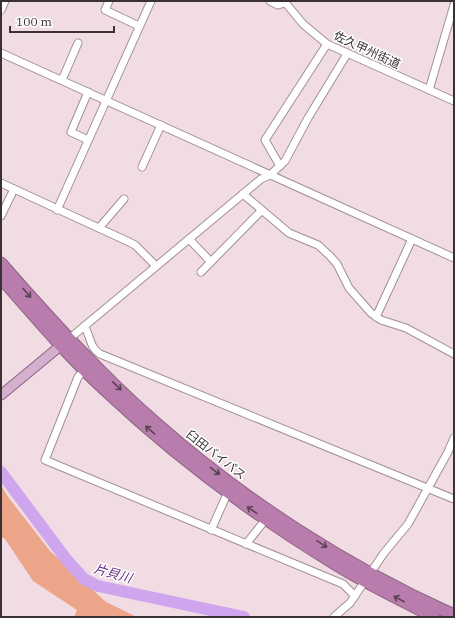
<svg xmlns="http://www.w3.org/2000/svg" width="455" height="618" viewBox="0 0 455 618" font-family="'IBM Plex Serif','Noto Sans JP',serif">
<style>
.green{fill:#eda589}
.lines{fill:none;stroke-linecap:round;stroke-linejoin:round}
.river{stroke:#cfa5ee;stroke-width:12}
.minor-casing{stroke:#a28f95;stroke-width:9}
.major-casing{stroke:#8c6282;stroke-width:11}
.highway-casing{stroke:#8c6282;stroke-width:13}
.minor{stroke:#fff;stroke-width:7}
.major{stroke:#d4b0ce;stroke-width:9}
.highway{stroke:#b87cad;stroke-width:11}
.oneway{stroke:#594452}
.labels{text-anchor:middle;stroke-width:3;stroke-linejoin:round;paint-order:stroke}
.street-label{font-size:12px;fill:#393133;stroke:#fff}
.water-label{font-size:13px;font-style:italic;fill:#642f84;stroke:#fff}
</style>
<rect width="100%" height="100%" fill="#f1dce3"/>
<path class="green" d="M 1,485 L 8,497 L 50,551 L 106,602 L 137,617 L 74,617 L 77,610 L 33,581 L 5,539 L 1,537 Z"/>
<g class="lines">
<path class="river" d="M 1,472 L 66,559 L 84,579 L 98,586 L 244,617"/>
<defs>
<g id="minor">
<path d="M 109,1 L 105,10 L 139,26"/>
<path d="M 270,1 L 278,5 L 285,3"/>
<path d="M 284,1 L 303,24 L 327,44 L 454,101"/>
<path d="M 1,10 L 5,1"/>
<path d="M 1,53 L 454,258"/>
<path d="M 62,80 L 78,43"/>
<path d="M 429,90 L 454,5"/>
<path d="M 88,140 L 71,132 L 88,92"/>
<path d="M 280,166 L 265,140 L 327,44"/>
<path d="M 142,167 L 161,125"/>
<path d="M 1,183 L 127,241 L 135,245 L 156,266"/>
<path d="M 243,194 L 289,233 L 318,245 L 330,256 L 337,264 L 349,288 L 371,313 L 381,320 L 406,328 L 454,354"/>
<path d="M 57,210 L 151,1"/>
<path d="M 1,216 L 14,189"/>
<path d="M 99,228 L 124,199"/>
<path d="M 189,239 L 211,262"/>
<path d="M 201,272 L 261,211"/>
<path d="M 376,317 L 412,239"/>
<path d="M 84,326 C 91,336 89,347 100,354 L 454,499"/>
<path d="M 69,339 L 261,179 L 270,175 L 285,161 L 308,118 L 347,54"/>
<path d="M 84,370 L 78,377 L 45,460 L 343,584 L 355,596"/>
<path d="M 211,530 L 228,492"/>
<path d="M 246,544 L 266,519"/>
<path d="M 334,617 L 350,603 L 384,553 L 408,524 L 448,452 L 454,438"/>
</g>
<path id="major" d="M 1,395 L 65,342"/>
<g id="highway">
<path d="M 1,263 C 50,319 101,375 157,424 C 243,500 349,568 454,615"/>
<path d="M 1,278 C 35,317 68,356 106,391 C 174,455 250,512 330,561 C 363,582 399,599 434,617"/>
</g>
</defs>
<use href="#minor" class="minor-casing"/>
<use href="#major" class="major-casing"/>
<use href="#highway" class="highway-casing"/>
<use href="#minor" class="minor"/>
<use href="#major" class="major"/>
<use href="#highway" class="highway"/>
</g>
<defs><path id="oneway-shaft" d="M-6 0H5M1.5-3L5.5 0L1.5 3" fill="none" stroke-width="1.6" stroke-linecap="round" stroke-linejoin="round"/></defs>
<g class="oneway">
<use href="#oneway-shaft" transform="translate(27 293) rotate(49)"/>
<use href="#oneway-shaft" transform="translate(117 386) rotate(44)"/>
<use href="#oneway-shaft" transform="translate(150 430) rotate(-139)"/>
<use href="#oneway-shaft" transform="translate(215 471) rotate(37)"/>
<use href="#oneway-shaft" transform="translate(252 510) rotate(-146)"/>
<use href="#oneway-shaft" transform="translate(322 544) rotate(32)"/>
<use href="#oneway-shaft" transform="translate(399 599) rotate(-152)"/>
</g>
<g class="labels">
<g class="street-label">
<text transform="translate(367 50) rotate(25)" y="4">佐久甲州街道</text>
<text transform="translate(216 455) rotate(38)" y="4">臼田バイパス</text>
</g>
<g class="water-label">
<text transform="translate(113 573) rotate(16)" y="5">片貝川</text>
</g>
</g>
<rect width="455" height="618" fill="none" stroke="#393133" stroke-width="4"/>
<path d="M10 26v6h104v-6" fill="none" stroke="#393133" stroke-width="2"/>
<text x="16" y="26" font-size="12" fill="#393133" stroke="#ffffff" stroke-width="3" paint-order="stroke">100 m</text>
</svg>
